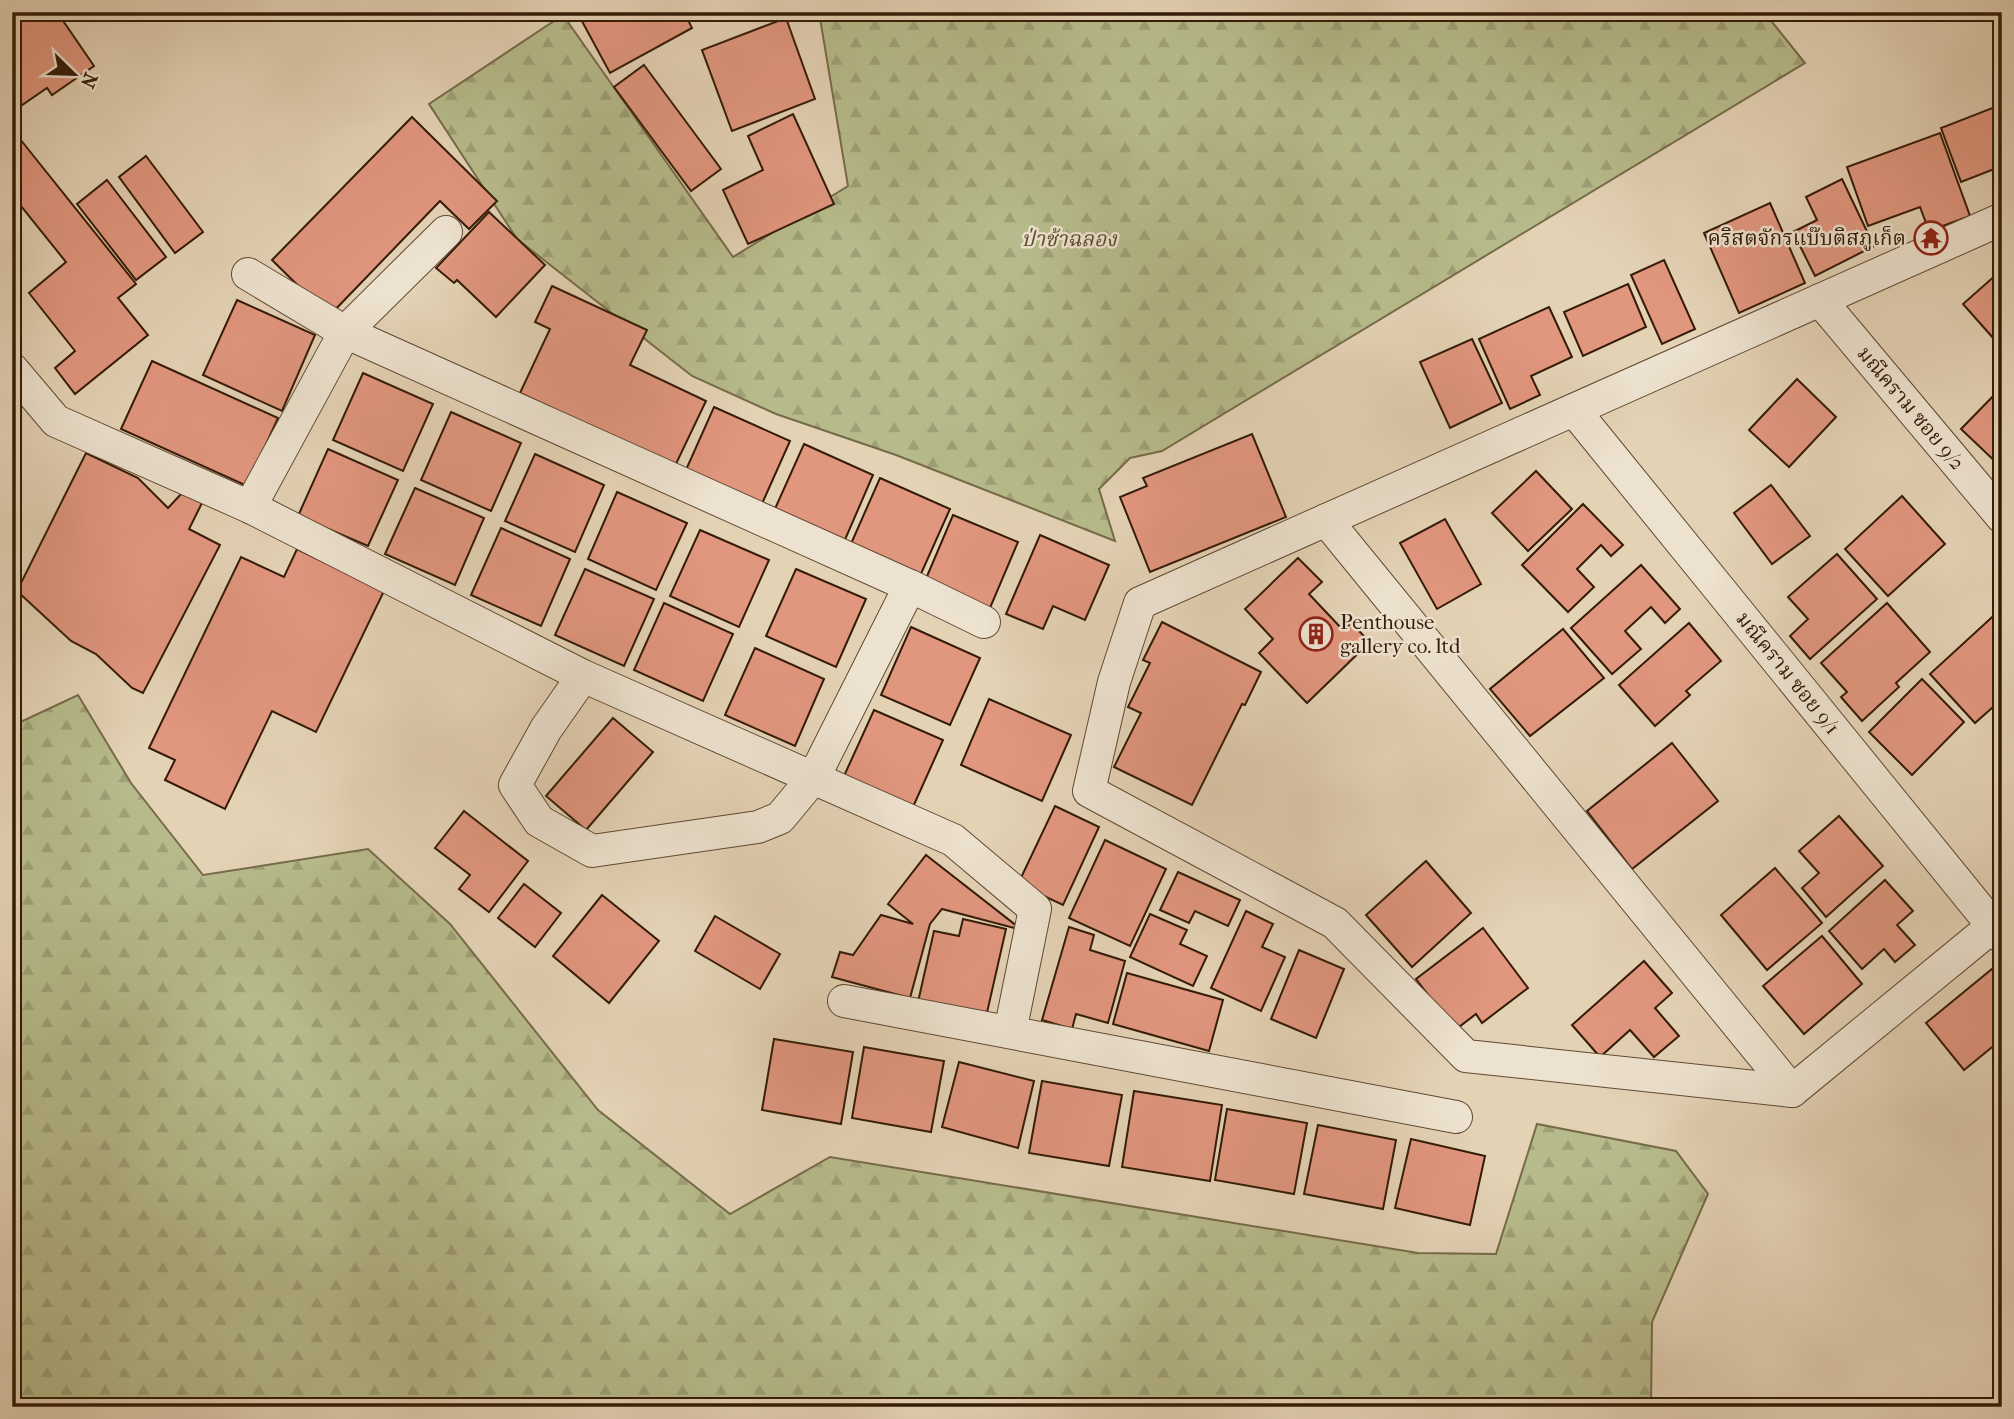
<svg xmlns="http://www.w3.org/2000/svg" width="2014" height="1419" viewBox="0 0 2014 1419" font-family="'IM FELL French Canon','Noto Serif Thai',serif">
<style>
.forest{fill:url(#forest-firs);stroke:#766b49;stroke-width:2}
.building{fill:#e1967e;stroke:#341b07;stroke-width:2}
.lines{fill:none;stroke-linecap:round;stroke-linejoin:round}
.street-casing{stroke:#604932;stroke-width:34}
.street{stroke:#ede2cf;stroke-width:32}
.labels{text-anchor:middle;stroke-width:5;stroke-linejoin:round;paint-order:stroke}
.poi-label{font-size:21px;fill:#341b07;stroke:#ede2cf;text-anchor:end}
.park-label{font-size:21px;font-style:italic;fill:#5b4b2f;stroke:#ede2cf}
.street-label{font-size:21px;fill:#341b07;stroke:#ede2cf}
</style>
<defs>
<pattern id="forest-firs" width="22" height="20" patternUnits="userSpaceOnUse" patternTransform="scale(1.75)"><rect width="22" height="20" fill="#b7bb8b"/><path d="M5 1l3.5 6h-7zM16 11l3.5 6h-7z" fill="#9ea076"/></pattern>
</defs>
<rect width="100%" height="100%" fill="#e4d2b5"/>
<filter id="stains"><feTurbulence type="fractalNoise" baseFrequency=".00286" numOctaves="4"/><feColorMatrix values="0 0 0 0 .2 0 0 0 0 .09 0 0 0 0 .02 0 0 0 .5 -.17"/></filter>
<radialGradient id="worn" r=".72"><stop offset=".6" stop-color="#630" stop-opacity="0"/><stop offset="1" stop-color="#630" stop-opacity=".3"/></radialGradient>
<g class="forest">
<path d="M 819,12 L 1764,12 L 1805,63 L 1162,451 L 1130,458 L 1099,489 L 1115,541 L 896,455 L 776,414 L 692,376 L 517,239 L 429,104 L 563,15 L 733,257 L 848,186 Z"/>
<path d="M 78,695 L 131,783 L 203,875 L 368,849 L 450,924 L 598,1110 L 730,1214 L 830,1157 L 1418,1253 L 1496,1254 L 1537,1124 L 1676,1151 L 1708,1194 L 1652,1322 L 1651,1407 L 12,1407 L 12,726 Z"/>
</g>
<g class="building">
<path d="M 12,12 L 57,12 L 94,66 L 52,95 L 47,88 L 12,112 Z"/>
<path d="M 577,12 L 684,12 L 692,28 L 610,73 Z"/>
<path d="M 786,18 L 815,99 L 732,131 L 702,50 Z"/>
<path d="M 644,65 L 721,169 L 691,191 L 614,87 Z"/>
<path d="M 1995,107 L 2002,125 L 2002,166 L 1961,182 L 1941,128 Z"/>
<path d="M 793,114 L 834,204 L 748,244 L 723,190 L 763,170 L 748,136 Z"/>
<path d="M 412,117 L 497,201 L 469,229 L 440,201 L 329,316 L 272,260 Z"/>
<path d="M 1940,133 L 1970,216 L 1929,231 L 1920,207 L 1868,226 L 1847,167 Z"/>
<path d="M 20,139 L 136,284 L 118,298 L 148,335 L 75,394 L 55,368 L 75,351 L 29,293 L 66,262 L 12,195 L 12,145 Z"/>
<path d="M 146,156 L 203,232 L 175,253 L 119,177 Z"/>
<path d="M 1842,179 L 1874,246 L 1815,276 L 1793,232 L 1817,220 L 1806,197 Z"/>
<path d="M 107,180 L 166,257 L 136,280 L 77,204 Z"/>
<path d="M 1770,203 L 1805,283 L 1739,313 L 1704,233 Z"/>
<path d="M 489,212 L 545,265 L 496,317 L 457,280 L 454,283 L 436,268 Z"/>
<path d="M 1664,260 L 1695,329 L 1662,344 L 1631,275 Z"/>
<path d="M 1998,273 L 2002,277 L 2002,348 L 1963,304 Z"/>
<path d="M 1628,284 L 1646,327 L 1583,356 L 1564,312 Z"/>
<path d="M 552,286 L 647,330 L 630,365 L 706,401 L 675,466 L 520,393 L 550,329 L 535,322 Z"/>
<path d="M 237,300 L 315,335 L 282,411 L 203,375 Z"/>
<path d="M 1549,307 L 1572,357 L 1531,376 L 1540,395 L 1510,409 L 1479,339 Z"/>
<path d="M 1472,339 L 1502,403 L 1450,428 L 1420,362 Z"/>
<path d="M 152,361 L 278,418 L 247,486 L 121,429 Z"/>
<path d="M 363,373 L 433,404 L 403,471 L 333,440 Z"/>
<path d="M 1797,379 L 1836,417 L 1789,467 L 1749,430 Z"/>
<path d="M 2002,387 L 2002,468 L 1961,429 Z"/>
<path d="M 714,407 L 790,441 L 761,506 L 685,472 Z"/>
<path d="M 451,412 L 521,443 L 491,511 L 421,480 Z"/>
<path d="M 1252,434 L 1286,517 L 1150,572 L 1120,497 L 1147,486 L 1143,478 Z"/>
<path d="M 804,444 L 873,475 L 844,542 L 774,511 Z"/>
<path d="M 328,449 L 398,480 L 368,546 L 298,516 Z"/>
<path d="M 86,453 L 138,478 L 168,508 L 182,493 L 202,503 L 189,529 L 220,545 L 143,693 L 132,688 L 96,654 L 71,641 L 17,591 Z"/>
<path d="M 535,454 L 604,485 L 575,552 L 505,521 Z"/>
<path d="M 1536,471 L 1572,509 L 1528,551 L 1492,513 Z"/>
<path d="M 880,478 L 950,509 L 920,576 L 850,546 Z"/>
<path d="M 1771,485 L 1810,536 L 1772,564 L 1734,513 Z"/>
<path d="M 415,488 L 484,518 L 455,585 L 385,554 Z"/>
<path d="M 617,492 L 687,523 L 656,590 L 588,559 Z"/>
<path d="M 1902,496 L 1945,544 L 1888,596 L 1845,549 Z"/>
<path d="M 1583,504 L 1623,545 L 1611,556 L 1601,545 L 1577,569 L 1594,587 L 1568,612 L 1522,565 Z"/>
<path d="M 953,515 L 1018,542 L 990,608 L 925,581 Z"/>
<path d="M 1445,519 L 1481,584 L 1437,609 L 1400,543 Z"/>
<path d="M 501,528 L 570,559 L 541,626 L 471,595 Z"/>
<path d="M 700,530 L 769,560 L 739,627 L 670,596 Z"/>
<path d="M 1040,535 L 1109,565 L 1085,620 L 1053,606 L 1043,629 L 1006,614 Z"/>
<path d="M 297,549 L 384,591 L 316,732 L 272,711 L 225,809 L 165,780 L 175,760 L 149,748 L 241,557 L 284,577 Z"/>
<path d="M 1837,554 L 1877,599 L 1810,659 L 1790,636 L 1808,619 L 1788,597 Z"/>
<path d="M 1298,558 L 1322,582 L 1309,594 L 1343,630 L 1351,623 L 1370,642 L 1307,703 L 1259,653 L 1273,639 L 1245,609 Z"/>
<path d="M 1641,565 L 1680,609 L 1665,623 L 1651,607 L 1625,631 L 1641,649 L 1612,674 L 1571,628 Z"/>
<path d="M 585,569 L 654,599 L 624,666 L 555,635 Z"/>
<path d="M 796,569 L 866,599 L 836,667 L 766,636 Z"/>
<path d="M 664,603 L 733,634 L 703,701 L 634,670 Z"/>
<path d="M 1887,603 L 1930,652 L 1896,683 L 1899,687 L 1862,721 L 1841,697 L 1847,692 L 1821,663 Z"/>
<path d="M 2002,608 L 2002,699 L 1975,723 L 1930,674 Z"/>
<path d="M 1162,622 L 1261,672 L 1245,705 L 1242,704 L 1192,805 L 1114,767 L 1141,713 L 1128,707 L 1150,663 L 1143,660 Z"/>
<path d="M 1689,623 L 1721,661 L 1686,691 L 1690,695 L 1655,726 L 1619,685 Z"/>
<path d="M 911,627 L 980,658 L 950,725 L 881,695 Z"/>
<path d="M 1563,629 L 1604,678 L 1530,736 L 1490,689 Z"/>
<path d="M 755,648 L 824,679 L 795,746 L 725,715 Z"/>
<path d="M 1922,679 L 1964,722 L 1912,775 L 1869,732 Z"/>
<path d="M 989,699 L 1071,735 L 1042,801 L 961,765 Z"/>
<path d="M 874,710 L 943,740 L 913,807 L 844,776 Z"/>
<path d="M 613,718 L 653,752 L 586,830 L 546,796 Z"/>
<path d="M 1672,743 L 1718,801 L 1632,869 L 1587,811 Z"/>
<path d="M 1055,806 L 1099,827 L 1063,905 L 1018,884 Z"/>
<path d="M 464,811 L 528,861 L 489,912 L 459,889 L 470,875 L 435,848 Z"/>
<path d="M 1839,816 L 1883,866 L 1826,917 L 1802,888 L 1819,873 L 1799,851 Z"/>
<path d="M 1105,840 L 1166,869 L 1130,946 L 1069,918 Z"/>
<path d="M 926,855 L 1022,930 L 942,909 L 930,924 L 910,998 L 832,977 L 840,952 L 853,955 L 881,915 L 913,924 L 888,904 Z"/>
<path d="M 1426,861 L 1471,913 L 1412,967 L 1366,915 Z"/>
<path d="M 1775,868 L 1822,923 L 1767,970 L 1721,915 Z"/>
<path d="M 1178,872 L 1240,900 L 1228,926 L 1195,911 L 1189,923 L 1160,910 Z"/>
<path d="M 1885,880 L 1913,911 L 1897,925 L 1915,945 L 1895,962 L 1884,949 L 1862,969 L 1829,931 Z"/>
<path d="M 524,884 L 561,913 L 535,947 L 498,918 Z"/>
<path d="M 602,895 L 659,941 L 609,1003 L 553,956 Z"/>
<path d="M 1246,911 L 1273,924 L 1262,947 L 1285,957 L 1261,1011 L 1211,988 Z"/>
<path d="M 1150,914 L 1187,930 L 1180,944 L 1207,956 L 1193,986 L 1130,957 Z"/>
<path d="M 715,916 L 780,954 L 760,989 L 695,951 Z"/>
<path d="M 963,919 L 1006,929 L 986,1017 L 918,1002 L 934,931 L 959,936 Z"/>
<path d="M 1069,927 L 1094,935 L 1090,950 L 1125,961 L 1108,1023 L 1076,1014 L 1072,1029 L 1042,1020 Z"/>
<path d="M 1483,928 L 1528,988 L 1482,1023 L 1476,1014 L 1455,1030 L 1416,979 Z"/>
<path d="M 1822,936 L 1862,984 L 1804,1034 L 1763,986 Z"/>
<path d="M 1299,950 L 1344,969 L 1316,1038 L 1271,1019 Z"/>
<path d="M 1644,961 L 1672,993 L 1655,1008 L 1679,1036 L 1654,1057 L 1630,1030 L 1600,1057 L 1572,1025 Z"/>
<path d="M 1992,969 L 2002,981 L 2002,1039 L 1964,1070 L 1926,1023 Z"/>
<path d="M 1127,973 L 1223,1000 L 1209,1051 L 1113,1024 Z"/>
<path d="M 774,1039 L 853,1052 L 841,1124 L 762,1110 Z"/>
<path d="M 864,1047 L 944,1061 L 931,1132 L 852,1118 Z"/>
<path d="M 959,1062 L 1034,1081 L 1018,1148 L 942,1127 Z"/>
<path d="M 1042,1081 L 1122,1095 L 1109,1166 L 1029,1153 Z"/>
<path d="M 1134,1091 L 1222,1105 L 1210,1181 L 1122,1167 Z"/>
<path d="M 1227,1109 L 1307,1123 L 1294,1194 L 1215,1180 Z"/>
<path d="M 1318,1125 L 1396,1140 L 1383,1209 L 1304,1194 Z"/>
<path d="M 1411,1139 L 1485,1156 L 1470,1225 L 1395,1208 Z"/>
</g>
<g class="lines">
<defs>
<g id="street">
<path d="M 248,274 L 345,332 L 910,586 L 984,622"/>
<path d="M 1820,300 L 2002,517"/>
<path d="M 12,369 L 56,421 L 250,507 L 583,676 L 953,840 L 1035,909 L 1010,1032"/>
<path d="M 1574,410 L 2002,937"/>
<path d="M 250,507 L 345,332 L 446,232"/>
<path d="M 1326,520 L 1792,1091"/>
<path d="M 583,676 L 546,729 L 515,785 L 539,821 L 592,851 L 758,827 L 780,818 L 814,777 L 910,586"/>
<path d="M 1993,926 L 1792,1091 L 1466,1056 L 1335,923 L 1089,791 L 1114,682 L 1140,603 L 2002,219"/>
<path d="M 844,1001 L 1456,1117"/>
</g>
</defs>
<use href="#street" class="street-casing"/>
<use href="#street" class="street"/>
</g>
<defs>
<symbol id="temple-ring" viewBox="-11 -11 22 22"><circle r="9.5" fill="#ede2cf" stroke="#8f2418" stroke-width="1.5"/><path d="M0-6L5-2H3V0L6.5 2.5H4V6H1.5V3h-3V6H-4V2.5H-6.5L-3 0V-2H-5Z" fill="#8f2418"/></symbol>
<symbol id="building-ring" viewBox="-11 -11 22 22"><circle r="9.5" fill="#ede2cf" stroke="#8f2418" stroke-width="1.5"/><path d="M-4-6H4V6H1V3H-1V6H-4ZM-2.5-4.3h1.7v1.8h-1.7ZM.8-4.3h1.7v1.8H.8ZM-2.5-1h1.7V.8h-1.7ZM.8-1h1.7V.8H.8Z" fill="#8f2418"/></symbol>
</defs>
<g fill-rule="evenodd">
<use href="#temple-ring" x="1912" y="219" width="38" height="38"/>
<use href="#building-ring" x="1297" y="615" width="38" height="38"/>
</g>
<g class="labels">
<g class="poi-label">
<text x="1906" y="245">คริสตจักรแบ๊บติสภูเก็ต</text>
<text x="1340" y="629" text-anchor="start">Penthouse<tspan x="1340" dy="24">gallery co. ltd</tspan></text>
</g>
<g class="park-label">
<text x="1069" y="246">ป่าช้าฉลอง</text>
</g>
<g class="street-label">
<text transform="translate(1911 408) rotate(50)" y="7">มณีคราม ซอย 9/2</text>
<text transform="translate(1788 673) rotate(51)" y="7">มณีคราม ซอย 9/1</text>
</g>
</g>
<rect width="2014" height="1419" fill="none" stroke="#e4d2b5" stroke-width="42"/>
<rect x="14" y="14" width="1986" height="1391" fill="none" stroke="#341b07" stroke-width="3.5"/>
<rect x="21" y="21" width="1972" height="1377" fill="none" stroke="#341b07" stroke-width="2"/>
<g transform="translate(74 74) rotate(113)" stroke="#ede2cf" stroke-width="5" paint-order="stroke">
<path d="M0-5L12 26L0 18L-12 26Z" fill="#341b07"/>
<text y="-10" font-size="19" font-weight="bold" text-anchor="middle" fill="#341b07">N</text>
</g>
<rect width="100%" height="100%" filter="url(#stains)"/>
<rect width="100%" height="100%" fill="url(#worn)"/>
</svg>
